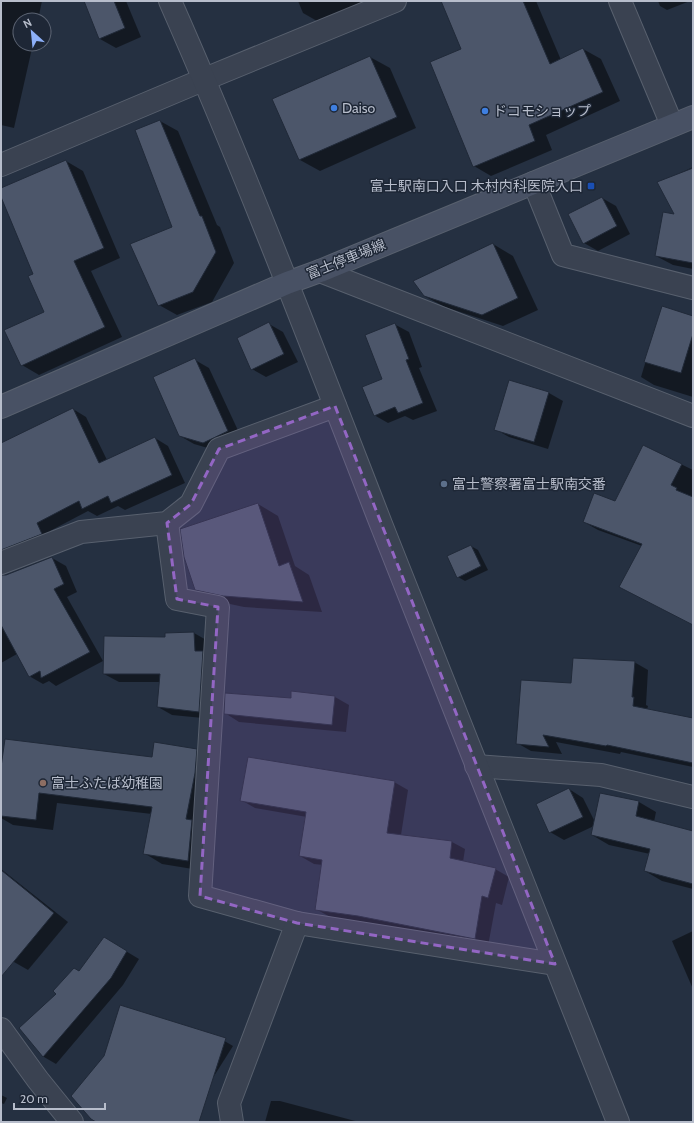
<svg xmlns="http://www.w3.org/2000/svg" width="694" height="1123" viewBox="0 0 694 1123" font-family="Cabin,'Noto Sans JP',sans-serif">
<style>
.shadow{fill:#0007}
.building{fill:#4c566a;stroke:#202938}
.lines{fill:none;stroke-linecap:round;stroke-linejoin:round}
.minor-casing{stroke:#58606e;stroke-width:24}
.tertiary-casing{stroke:#58606e;stroke-width:24}
.secondary-casing{stroke:#58606e;stroke-width:24}
.minor{stroke:#3a4251;stroke-width:22}
.tertiary{stroke:#3a4251;stroke-width:22}
.secondary{stroke:#485164;stroke-width:22}
.marked{fill:#9366c4;fill-opacity:0.2;stroke:#9366c4;stroke-width:3;stroke-dasharray:8 5;stroke-linejoin:round}
.shop-dot{fill:#3f7fe0;stroke:#1e2736;stroke-width:1.5}
.transit-dot{fill:#1a4fb4;stroke:#1e2736;stroke-width:1.5}
.service-dot{fill:#5c6f8a;stroke:#1e2736;stroke-width:1.5}
.education-dot{fill:#8d6e63;stroke:#1e2736;stroke-width:1.5}
.labels{text-anchor:middle;stroke-width:3;stroke-linejoin:round;paint-order:stroke}
.poi-label{font-size:14px;fill:#b7bdcb;stroke:#1e2736;text-anchor:start}
.street-label{font-size:14px;fill:#b7bdcb;stroke:#1e2736}
</style>
<rect width="100%" height="100%" fill="#253041"/>
<g class="shadow">
<path d="M 1,1 L 42,1 L 38,20 L 20,20 L 20,44 L 33,44 L 14,128 L 1,125 Z"/>
<path d="M 85,1 L 126,1 L 141,37 L 116,48 L 100,39 Z"/>
<path d="M 298,1 L 365,1 L 317,21 L 303,13 Z"/>
<path d="M 442,1 L 536,1 L 561,60 L 583,49 L 601,59 L 620,101 L 546,135 L 552,150 L 491,176 L 474,166 L 463,50 Z"/>
<path d="M 658,1 L 690,1 L 667,10 L 660,6 Z"/>
<path d="M 370,57 L 390,68 L 416,128 L 320,171 L 300,160 L 273,99 Z"/>
<path d="M 160,121 L 178,131 L 217,225 L 220,227 L 234,263 L 212,302 L 177,315 L 159,305 L 174,228 Z"/>
<path d="M 66,161 L 83,171 L 120,258 L 91,271 L 122,337 L 39,375 L 22,365 L 45,313 L 35,274 L 1,194 L 1,189 Z"/>
<path d="M 693,167 L 693,269 L 673,265 L 656,256 L 676,216 L 678,174 Z"/>
<path d="M 602,198 L 616,206 L 630,234 L 598,251 L 584,243 Z"/>
<path d="M 493,244 L 513,256 L 538,310 L 503,326 L 445,307 L 424,296 Z"/>
<path d="M 662,307 L 693,317 L 693,397 L 654,385 L 641,377 Z"/>
<path d="M 269,324 L 283,332 L 298,362 L 266,377 L 252,369 Z"/>
<path d="M 394,324 L 409,332 L 422,367 L 419,368 L 437,411 L 413,420 L 405,416 L 388,423 L 374,415 L 384,379 Z"/>
<path d="M 195,360 L 209,368 L 242,439 L 218,451 L 194,444 L 180,436 Z"/>
<path d="M 509,381 L 549,393 L 563,401 L 548,449 L 509,437 L 495,429 Z"/>
<path d="M 73,409 L 86,417 L 107,460 L 155,438 L 168,446 L 185,483 L 125,510 L 118,506 L 97,516 L 88,511 L 50,531 L 55,542 L 21,554 L 8,547 L 1,534 L 1,444 Z"/>
<path d="M 644,446 L 693,470 L 693,625 L 642,546 L 598,530 L 584,522 L 616,503 Z"/>
<path d="M 258,504 L 278,516 L 295,566 L 309,575 L 322,612 L 244,607 L 216,601 L 196,589 Z"/>
<path d="M 471,546 L 478,550 L 488,570 L 465,581 L 458,577 Z"/>
<path d="M 52,558 L 66,566 L 77,592 L 67,597 L 103,661 L 56,686 L 49,681 L 43,684 L 29,676 L 17,654 L 1,663 L 1,578 Z"/>
<path d="M 194,633 L 208,641 L 213,719 L 172,715 L 158,707 L 160,682 L 119,682 L 104,674 L 166,638 Z"/>
<path d="M 634,662 L 648,670 L 646,705 L 648,706 L 647,710 L 693,719 L 693,767 L 621,752 L 620,754 L 556,742 L 562,754 L 531,751 L 517,743 L 572,684 Z"/>
<path d="M 292,693 L 335,697 L 349,705 L 346,732 L 239,722 L 225,713 L 292,699 Z"/>
<path d="M 196,750 L 214,760 L 205,871 L 162,864 L 144,853 L 152,814 L 57,803 L 53,830 L 13,825 L 1,818 L 1,775 L 153,758 Z"/>
<path d="M 394,782 L 408,790 L 401,835 L 452,842 L 465,849 L 463,862 L 495,869 L 509,877 L 502,905 L 496,903 L 488,946 L 373,924 L 330,917 L 316,909 L 323,865 L 314,864 L 300,856 L 307,817 L 255,808 L 241,800 Z"/>
<path d="M 569,789 L 583,798 L 595,822 L 639,802 L 656,812 L 654,822 L 693,832 L 693,889 L 662,881 L 645,871 L 650,854 L 609,845 L 592,835 L 594,826 L 564,840 L 550,832 Z"/>
<path d="M 1,869 L 68,922 L 28,970 L 14,962 L 1,951 Z"/>
<path d="M 693,931 L 693,989 L 672,941 Z"/>
<path d="M 104,938 L 139,959 L 123,985 L 56,1064 L 44,1057 L 20,1028 L 80,972 Z"/>
<path d="M 216,1036 L 233,1046 L 185,1122 L 98,1122 Z"/>
<path d="M 1,1095 L 7,1098 L 4,1104 L 1,1103 Z"/>
<path d="M 271,1101 L 280,1101 L 359,1122 L 265,1122 Z"/>
</g>
<g class="building">
<path d="M 84,1 L 114,1 L 125,28 L 99,39 Z"/>
<path d="M 441,1 L 523,1 L 550,64 L 583,48 L 603,92 L 529,125 L 535,141 L 473,167 L 430,62 L 461,49 Z"/>
<path d="M 370,56 L 397,117 L 299,160 L 272,99 Z"/>
<path d="M 160,120 L 200,216 L 202,216 L 216,252 L 193,292 L 158,306 L 130,244 L 172,227 L 135,130 Z"/>
<path d="M 66,160 L 104,248 L 74,261 L 105,327 L 21,366 L 4,330 L 44,312 L 28,276 L 33,274 L 1,197 L 1,188 Z"/>
<path d="M 693,168 L 693,263 L 655,256 L 663,212 L 674,214 L 657,182 Z"/>
<path d="M 602,197 L 617,226 L 583,244 L 568,214 Z"/>
<path d="M 493,243 L 518,298 L 482,315 L 424,296 L 413,281 Z"/>
<path d="M 662,306 L 693,316 L 693,334 L 681,373 L 644,362 Z"/>
<path d="M 269,322 L 284,354 L 251,370 L 237,338 Z"/>
<path d="M 395,323 L 409,359 L 406,360 L 423,403 L 398,413 L 395,407 L 374,416 L 362,387 L 382,379 L 365,335 Z"/>
<path d="M 195,358 L 228,431 L 203,443 L 179,436 L 153,377 Z"/>
<path d="M 509,380 L 549,392 L 534,442 L 494,430 Z"/>
<path d="M 73,408 L 99,463 L 155,437 L 172,475 L 111,503 L 108,496 L 82,509 L 79,501 L 37,523 L 42,534 L 1,550 L 1,443 Z"/>
<path d="M 643,445 L 682,464 L 671,485 L 677,488 L 676,490 L 693,497 L 693,625 L 619,587 L 642,544 L 583,522 L 594,493 L 615,501 Z"/>
<path d="M 258,503 L 279,566 L 289,562 L 303,602 L 223,596 L 195,590 L 184,557 L 180,529 Z"/>
<path d="M 471,545 L 481,566 L 457,578 L 447,556 Z"/>
<path d="M 52,557 L 64,584 L 54,589 L 90,652 L 41,678 L 40,671 L 29,677 L 1,625 L 1,575 L 6,575 Z"/>
<path d="M 194,632 L 195,651 L 203,651 L 199,712 L 157,707 L 160,674 L 103,674 L 104,636 L 165,637 L 165,633 Z"/>
<path d="M 573,658 L 635,661 L 632,697 L 634,697 L 633,706 L 693,718 L 693,763 L 607,745 L 606,746 L 543,735 L 549,747 L 516,744 L 521,680 L 571,683 Z"/>
<path d="M 291,691 L 335,696 L 332,725 L 224,714 L 225,693 L 291,698 Z"/>
<path d="M 5,739 L 152,757 L 154,742 L 197,749 L 195,773 L 186,819 L 192,820 L 188,861 L 143,854 L 152,807 L 39,793 L 36,820 L 1,816 L 1,767 Z"/>
<path d="M 248,757 L 395,781 L 387,833 L 452,841 L 450,858 L 496,868 L 488,898 L 482,896 L 475,939 L 358,916 L 315,910 L 322,860 L 299,856 L 306,812 L 240,801 Z"/>
<path d="M 569,788 L 583,817 L 549,833 L 536,804 Z"/>
<path d="M 600,793 L 639,801 L 636,816 L 693,831 L 693,884 L 644,871 L 650,849 L 591,835 Z"/>
<path d="M 1,870 L 54,913 L 1,977 Z"/>
<path d="M 104,937 L 127,951 L 111,978 L 43,1057 L 19,1028 L 56,994 L 53,991 L 74,968 L 79,971 Z"/>
<path d="M 120,1005 L 226,1038 L 199,1122 L 96,1122 L 91,1119 L 71,1096 L 104,1056 Z"/>
</g>
<g class="lines">
<defs>
<g id="minor">
<path d="M 620,1 L 672,125"/>
<path d="M 1,165 L 205,79 L 395,1"/>
<path d="M 534,183 L 563,255 L 693,288"/>
<path d="M 320,271 L 693,416"/>
<path d="M 167,523 L 177,599 L 218,607 L 200,896 L 297,923 L 555,964"/>
<path d="M 1,563 L 81,532 L 167,523 L 191,504 L 219,449 L 335,406"/>
<path d="M 476,766 L 601,775 L 693,797"/>
<path d="M 1,1029 L 38,1080 L 72,1122"/>
<path d="M 232,1122 L 229,1103 L 297,923"/>
</g>
<path id="tertiary" d="M 170,1 C 246,173 313,349 381,524 C 459,724 539,923 618,1122"/>
<path id="secondary" d="M 1,407 L 287,283 L 320,271 L 693,117"/>
</defs>
<use href="#minor" class="minor-casing"/>
<use href="#tertiary" class="tertiary-casing"/>
<use href="#secondary" class="secondary-casing"/>
<use href="#minor" class="minor"/>
<use href="#tertiary" class="tertiary"/>
<use href="#secondary" class="secondary"/>
</g>
<path class="marked" d="M 335,406 L 555,964 L 297,923 L 200,896 L 218,607 L 177,599 L 167,523 L 191,504 L 219,449 Z"/>
<g class="shop-dot">
<circle cx="334" cy="108" r="4"/>
<circle cx="485" cy="111" r="4"/>
</g>
<rect class="transit-dot" x="587" y="182" width="8" height="8" rx="2"/>
<circle class="service-dot" cx="444" cy="484" r="4"/>
<circle class="education-dot" cx="43" cy="783" r="4"/>
<g class="labels">
<g class="poi-label">
<text x="342" y="113">Daiso</text>
<text x="493" y="116">ドコモショップ</text>
<text x="583" y="191" text-anchor="end">富士駅南口入口 木村内科医院入口</text>
<text x="452" y="489">富士警察署富士駅南交番</text>
<text x="51" y="788">富士ふたば幼稚園</text>
</g>
<g class="street-label">
<text transform="translate(346 259) rotate(-22)" y="5">富士停車場線</text>
</g>
</g>
<rect width="694" height="1123" fill="none" stroke="#b7bdcb" stroke-width="4"/>
<g transform="translate(32 32) rotate(333)"><circle r="19" fill="#1e2736" stroke="#5b6372"/>
<path d="M0-3L7 15L0 10L-7 15Z" fill="#8db0f9"/>
<text y="-6" font-size="11" font-weight="bold" text-anchor="middle" fill="#b7bdcb">N</text>
</g>
<path d="M14 1103v6h91v-6" fill="none" stroke="#b7bdcb" stroke-width="2"/>
<text x="20" y="1103" font-size="12" fill="#b7bdcb" stroke="#1e2736" stroke-width="3" paint-order="stroke">20 m</text>
</svg>
